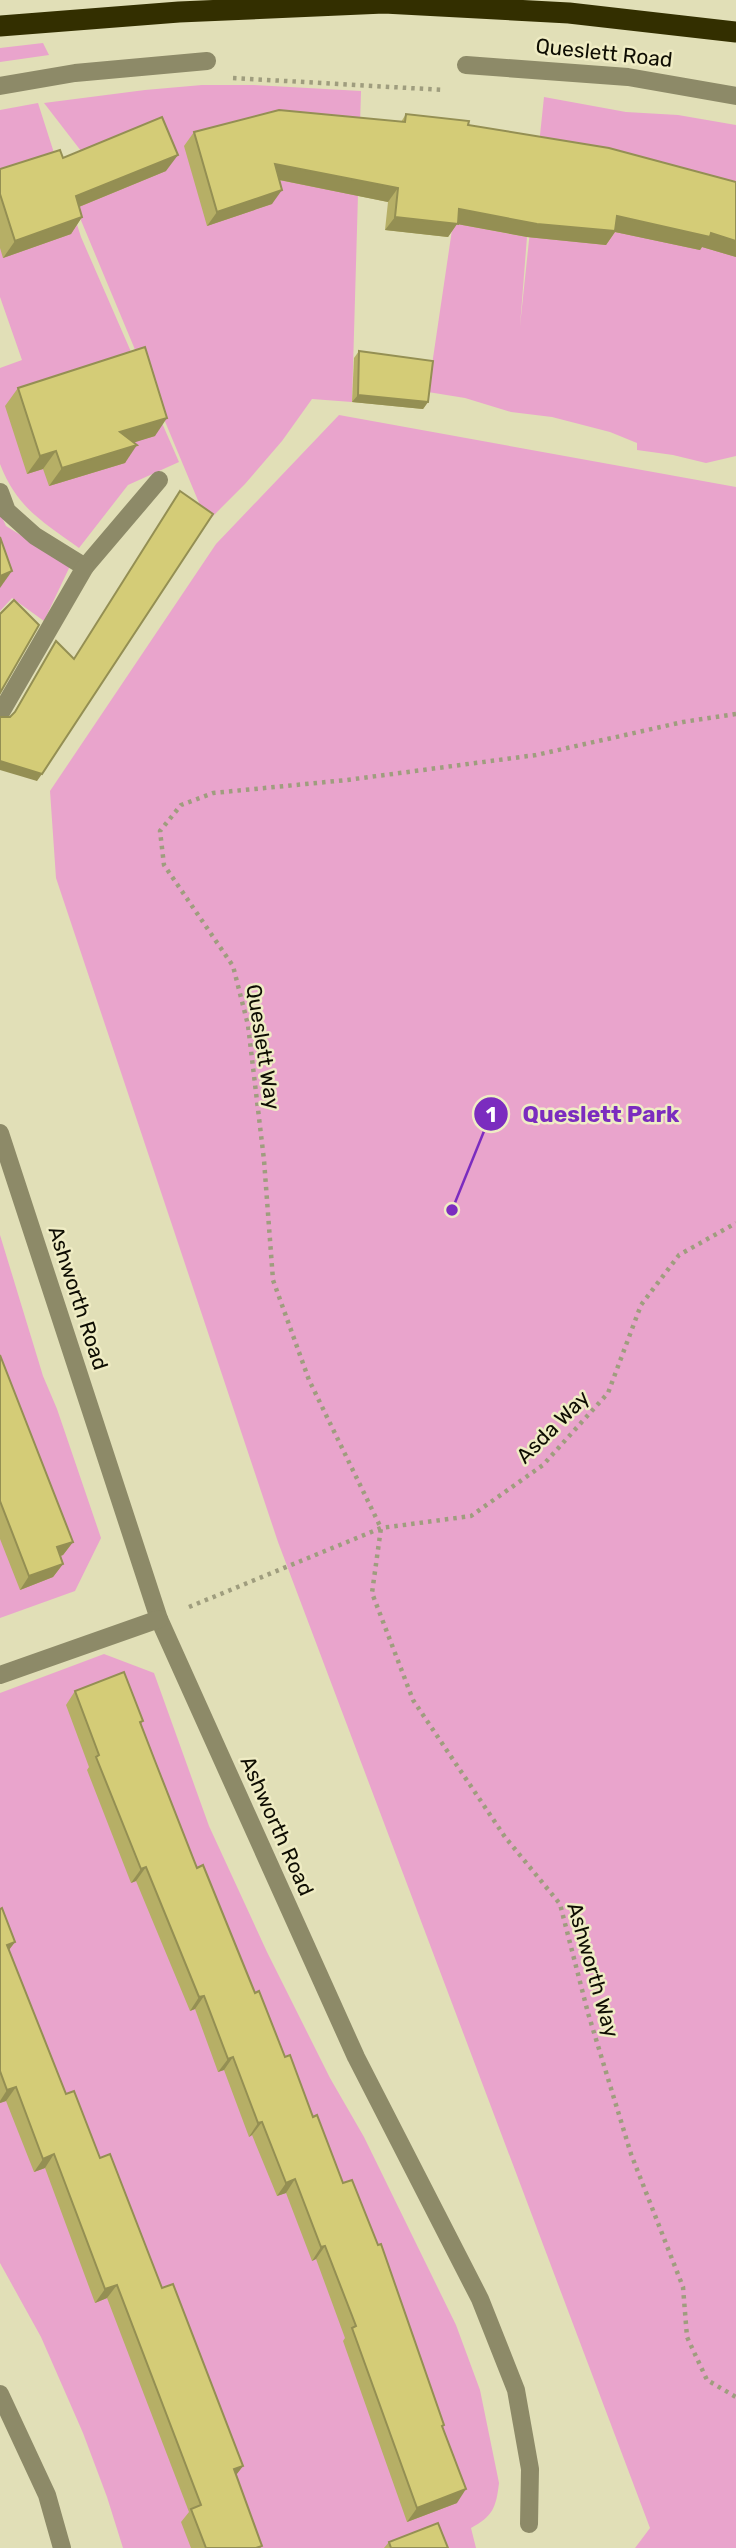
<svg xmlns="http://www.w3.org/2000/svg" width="736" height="2548" viewBox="0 0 736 2548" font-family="Rubik,sans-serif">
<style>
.green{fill:#e9a4cc}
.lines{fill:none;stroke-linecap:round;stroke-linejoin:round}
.path{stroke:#9f9d7e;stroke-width:4.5;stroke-dasharray:3.5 5;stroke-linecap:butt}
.minor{stroke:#8d8a68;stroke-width:18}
.highway{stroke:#332f00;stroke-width:21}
.wall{fill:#b6af66}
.shaded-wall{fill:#948f53}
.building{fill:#d4cc77;stroke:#948f53;stroke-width:2}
.labels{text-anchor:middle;stroke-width:5;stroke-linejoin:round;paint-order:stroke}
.street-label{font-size:21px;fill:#0e0d02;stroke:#efecc4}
.leader{fill:none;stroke:#7b2cbf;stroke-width:2.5}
.callout-dot{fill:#7b2cbf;stroke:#efecc4;stroke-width:2.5}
.mark-label{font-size:21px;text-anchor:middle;font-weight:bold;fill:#fff}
.callout-label{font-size:23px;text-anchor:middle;font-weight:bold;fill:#7b2cbf;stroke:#efecc4;stroke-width:5;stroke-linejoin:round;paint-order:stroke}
</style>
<rect width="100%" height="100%" fill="#e1dfb7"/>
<g class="green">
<path d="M 43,43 L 49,55 L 0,62 L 0,48 Z"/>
<path d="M 202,85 L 254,85 L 361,91 L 352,402 L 312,399 L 282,441 L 245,484 L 207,522 L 75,206 L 88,160 L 44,103 L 145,90 Z"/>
<path d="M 544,97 L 626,112 L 678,115 L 736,125 L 736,456 L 706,463 L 673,455 L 637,450 L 637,443 L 610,432 L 552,417 L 511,412 L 465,398 L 428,392 L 453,223 L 527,237 L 520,326 Z"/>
<path d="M 38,103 L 81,237 L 179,462 L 128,485 L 79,548 C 42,521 17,508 0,464 L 0,368 L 22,360 L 0,297 L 0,110 Z"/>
<path d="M 339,415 L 736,487 L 736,2548 L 635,2548 L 650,2528 L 278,1542 L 56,878 L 50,791 L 216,544 Z"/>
<path d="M 0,513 L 6,526 L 70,566 L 44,621 L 12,598 L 0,611 Z"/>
<path d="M 0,1235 L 43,1376 L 57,1409 L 101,1538 L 75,1591 L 0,1618 Z"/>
<path d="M 104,1654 L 154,1673 L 209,1826 L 267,1952 L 330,2078 L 364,2137 L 456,2325 L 480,2390 L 499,2483 C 496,2508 493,2516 471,2528 L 476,2548 L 123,2548 L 107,2497 L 83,2433 L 41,2337 L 0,2263 L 0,1693 Z"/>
</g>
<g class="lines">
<g class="path">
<path d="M 233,78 L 444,90"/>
<path d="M 736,714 L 683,722 L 536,755 L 347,780 L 213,793 L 181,805 L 160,831 L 164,865 L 233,966 L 248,1025 L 264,1160 L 273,1280 L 309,1380 L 381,1528 L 372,1593 L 413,1700 L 505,1837 L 560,1904 L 588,2013 L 631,2154 L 683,2287 L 687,2337 L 707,2380 L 736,2397"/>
<path d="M 189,1607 L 381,1528 L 471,1516 L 543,1465 L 608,1393 L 641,1305 L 679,1255 L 736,1223"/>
</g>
<g class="minor">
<path d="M 466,65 L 628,77 L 736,96"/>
<path d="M 0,86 L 75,73 L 207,61"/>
<path d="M 0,492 L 7,511 L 35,536 L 85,567 L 159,480"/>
<path d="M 0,714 L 85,567"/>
<path d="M 0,1133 L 159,1619 L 356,2057 L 480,2299 L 516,2390 L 530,2469 L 529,2524"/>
<path d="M 0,1675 L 159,1619"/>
<path d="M 0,2394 L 47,2495 L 62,2548"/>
</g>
<path class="highway" d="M 0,26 L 179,12 L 384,3 L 569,13 L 736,32"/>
</g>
<g class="wall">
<path d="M 406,114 L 468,125 L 736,182 L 736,257 L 702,247 L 700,250 L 615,232 L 606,245 L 527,237 L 457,224 L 448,237 L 385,230 L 388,202 L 279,180 L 272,204 L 207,226 L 184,146 L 194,132 L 401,122 Z"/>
<path d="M 63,158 L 166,171 L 79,207 L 82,217 L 71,234 L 3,258 L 0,248 L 0,169 Z"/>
<path d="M 359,351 L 428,402 L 423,409 L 352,402 L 354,358 Z"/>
<path d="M 18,388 L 155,436 L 134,442 L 125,463 L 49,486 L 43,469 L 27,474 L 5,406 Z"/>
<path d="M 56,641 L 37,781 L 10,717 L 13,714 Z"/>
<path d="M 0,1355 L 73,1542 L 63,1555 L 60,1556 L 63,1564 L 53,1577 L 20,1590 L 0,1539 Z"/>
<path d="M 75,1691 L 143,1721 L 141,1724 L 197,1868 L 343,2183 L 442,2427 L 457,2503 L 407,2522 L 343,2341 L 345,2338 L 316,2259 L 312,2261 L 286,2193 L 277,2196 L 252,2135 L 249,2137 L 224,2070 L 218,2072 L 195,2009 L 190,2011 L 136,1881 L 131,1883 L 87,1770 L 89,1767 L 66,1705 Z"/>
<path d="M 0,1909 L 15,1942 L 9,1950 L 66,2094 L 100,2158 L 162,2288 L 243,2466 L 236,2475 L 261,2548 L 191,2548 L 181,2522 L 189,2512 L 107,2298 L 95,2303 L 45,2168 L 34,2172 L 6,2101 L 0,2103 Z"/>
<path d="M 389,2542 L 448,2548 L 384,2548 Z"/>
</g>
<g class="shaded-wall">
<path d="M 178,155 L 166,171 L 64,213 L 76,196 Z"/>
<path d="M 275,164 L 398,188 L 388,202 L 265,177 Z"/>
<path d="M 282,190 L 272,204 L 207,226 L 217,212 Z"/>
<path d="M 459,209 L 617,216 L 711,233 L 736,241 L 736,257 L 702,247 L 700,250 L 615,232 L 606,245 L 527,237 L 457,224 L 448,237 L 385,230 L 395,217 Z"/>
<path d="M 82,217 L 71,234 L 3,258 L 15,241 Z"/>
<path d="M 358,395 L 428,402 L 423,409 L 352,402 Z"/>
<path d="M 167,418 L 155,436 L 107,451 L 120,432 Z"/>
<path d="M 137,445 L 125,463 L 49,486 L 62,468 Z"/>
<path d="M 56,451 L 43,469 L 27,474 L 40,456 Z"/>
<path d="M 12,571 L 0,588 L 0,576 Z"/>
<path d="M 0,761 L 42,774 L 37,781 L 0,770 Z"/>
<path d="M 73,1542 L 63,1555 L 47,1561 L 57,1547 Z"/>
<path d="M 63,1564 L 53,1577 L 20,1590 L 29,1576 Z"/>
<path d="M 146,1867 L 136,1881 L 131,1883 L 141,1869 Z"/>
<path d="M 15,1942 L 5,1955 L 7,1945 Z"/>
<path d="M 204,1996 L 195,2009 L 190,2011 L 199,1997 Z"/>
<path d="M 233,2057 L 224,2070 L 218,2072 L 228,2059 Z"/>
<path d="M 16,2087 L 6,2101 L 0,2103 L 0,2101 L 7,2090 Z"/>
<path d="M 262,2122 L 252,2135 L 249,2137 L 258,2123 Z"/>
<path d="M 54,2154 L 45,2168 L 34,2172 L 43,2159 Z"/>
<path d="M 295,2179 L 286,2193 L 277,2196 L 286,2183 Z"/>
<path d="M 325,2246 L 316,2259 L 312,2261 L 321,2247 Z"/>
<path d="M 117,2285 L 107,2298 L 95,2303 L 105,2289 Z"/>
<path d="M 243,2466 L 233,2479 L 234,2469 Z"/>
<path d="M 466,2489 L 457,2503 L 407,2522 L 417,2508 Z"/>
</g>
<g class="building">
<path d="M 279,110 L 405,122 L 406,114 L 469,121 L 468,125 L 609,148 L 736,182 L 736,241 L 711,233 L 710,237 L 617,216 L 615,231 L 537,224 L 459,209 L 458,224 L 395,217 L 398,188 L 275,164 L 282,190 L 217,212 L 194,132 Z"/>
<path d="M 162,117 L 178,155 L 76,196 L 82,217 L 15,241 L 0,194 L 0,169 L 60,150 L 63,158 Z"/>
<path d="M 145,347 L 167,418 L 120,432 L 137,445 L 62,468 L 56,451 L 40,456 L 18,388 Z"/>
<path d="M 359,351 L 433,361 L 428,402 L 358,395 Z"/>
<path d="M 180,491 L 213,514 L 42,774 L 0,761 L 0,717 L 10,717 L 15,712 L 56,641 L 74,659 Z"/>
<path d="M 0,537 L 12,571 L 0,576 Z"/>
<path d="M 14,600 L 39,625 L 0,693 L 0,614 Z"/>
<path d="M 0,1355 L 73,1542 L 57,1547 L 63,1564 L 29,1576 L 0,1501 Z"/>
<path d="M 124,1672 L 143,1721 L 140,1722 L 155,1761 L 197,1868 L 203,1865 L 255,1993 L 259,1991 L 285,2057 L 290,2055 L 313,2117 L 317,2115 L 343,2183 L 352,2180 L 378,2245 L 381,2244 L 444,2425 L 442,2426 L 466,2489 L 417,2508 L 352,2328 L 356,2326 L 325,2246 L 321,2247 L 295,2179 L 286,2183 L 262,2122 L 258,2123 L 233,2057 L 228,2059 L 204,1996 L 199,1997 L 146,1867 L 141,1869 L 96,1757 L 99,1755 L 75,1691 Z"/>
<path d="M 2,1908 L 15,1942 L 7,1945 L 66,2094 L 74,2091 L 100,2158 L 110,2154 L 162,2288 L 173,2284 L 243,2466 L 234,2469 L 262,2546 L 256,2548 L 206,2548 L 191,2509 L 201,2505 L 117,2285 L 105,2289 L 54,2154 L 43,2159 L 16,2087 L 7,2090 L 0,2071 L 0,1909 Z"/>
<path d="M 438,2523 L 448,2548 L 391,2548 L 389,2542 Z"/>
</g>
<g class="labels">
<g class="street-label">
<text transform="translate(604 53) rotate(6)" y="7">Queslett Road</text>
<text transform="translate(263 1047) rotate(81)" y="7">Queslett Way</text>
<text transform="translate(78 1298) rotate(72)" y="7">Ashworth Road</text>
<text transform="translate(553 1427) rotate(-45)" y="7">Asda Way</text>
<text transform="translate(277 1826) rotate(66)" y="7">Ashworth Road</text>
<text transform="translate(593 1970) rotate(74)" y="7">Ashworth Way</text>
</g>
</g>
<path class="leader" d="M452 1210L491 1114"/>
<g class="callout-dot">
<circle cx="452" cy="1210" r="7"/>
<circle cx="491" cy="1114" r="18"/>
</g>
<g class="mark-label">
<text x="491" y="1122">1</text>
</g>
<g class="callout-label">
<text x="601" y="1122">Queslett Park</text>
</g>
</svg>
